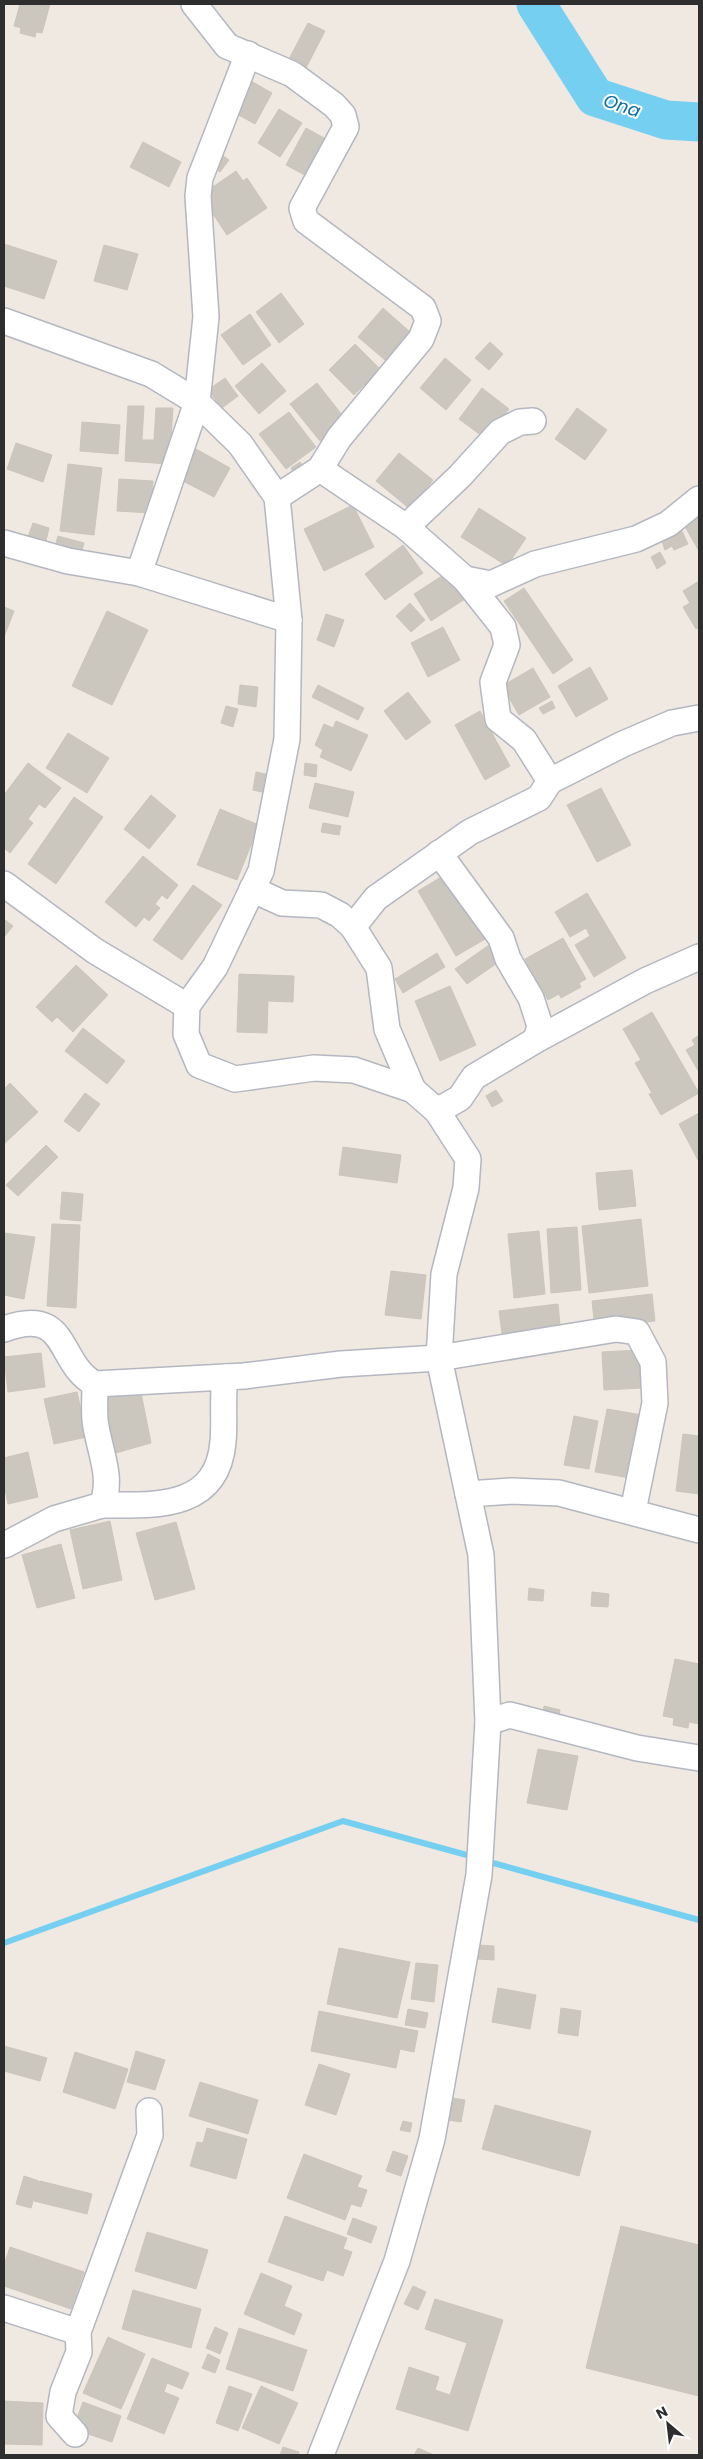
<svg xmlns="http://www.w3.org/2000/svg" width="703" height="2459" viewBox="0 0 703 2459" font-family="Poppins,sans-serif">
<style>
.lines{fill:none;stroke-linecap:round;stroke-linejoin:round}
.stream{stroke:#75cff0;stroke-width:6}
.river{stroke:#75cff0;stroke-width:39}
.building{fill:#cbc7bf;stroke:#cbc5ba}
.minor-casing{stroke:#b4b7c1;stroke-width:28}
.minor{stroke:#fff;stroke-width:25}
.labels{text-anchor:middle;stroke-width:4;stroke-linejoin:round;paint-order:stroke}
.water-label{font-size:18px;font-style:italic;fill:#0d6fa3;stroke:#fff}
</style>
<rect width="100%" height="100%" fill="#efe9e1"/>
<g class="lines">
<g class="stream">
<path d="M 486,1861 L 699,1920"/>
<path d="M 4,1943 L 343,1821 L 474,1857"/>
</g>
<path class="river" d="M 536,4 L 595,97 L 666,120 L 699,122"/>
</g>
<g class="building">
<path d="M 20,4 L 50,4 L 42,33 L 36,32 L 35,37 L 20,33 L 21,28 L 14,26 Z"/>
<path d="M 308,23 L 325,31 L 306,68 L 289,59 Z"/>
<path d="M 251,81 L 272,93 L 255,124 L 233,112 Z"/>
<path d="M 279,109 L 302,123 L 280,157 L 258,143 Z"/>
<path d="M 306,128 L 333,143 L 314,180 L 286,165 Z"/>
<path d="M 143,142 L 181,162 L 169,187 L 130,167 Z"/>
<path d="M 219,153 L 229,160 L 220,172 L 210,165 Z"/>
<path d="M 236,171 L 243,181 L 247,178 L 267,208 L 227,235 L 207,205 L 204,193 Z"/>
<path d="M 4,244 L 57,261 L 44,299 L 4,286 Z"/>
<path d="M 104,245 L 138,254 L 127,290 L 94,281 Z"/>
<path d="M 281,293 L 304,324 L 279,343 L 256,312 Z"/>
<path d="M 383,308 L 410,332 L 385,360 L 358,337 Z"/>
<path d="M 250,314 L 271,345 L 243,365 L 221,335 Z"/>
<path d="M 490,342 L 503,354 L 489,370 L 475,358 Z"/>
<path d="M 355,344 L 380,369 L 354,395 L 329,370 Z"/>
<path d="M 445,358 L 471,380 L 446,410 L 420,388 Z"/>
<path d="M 262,363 L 286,391 L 259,414 L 235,386 Z"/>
<path d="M 225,378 L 238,396 L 222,408 L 208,390 Z"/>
<path d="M 317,383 L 346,420 L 320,441 L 290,404 Z"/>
<path d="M 482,388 L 509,409 L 486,439 L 459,419 Z"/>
<path d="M 128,406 L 144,406 L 142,440 L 154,440 L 156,408 L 173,408 L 169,464 L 125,461 Z"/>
<path d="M 577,408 L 607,430 L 585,460 L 555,439 Z"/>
<path d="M 289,412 L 316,447 L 286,469 L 259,434 Z"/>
<path d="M 82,422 L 120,425 L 118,454 L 80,451 Z"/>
<path d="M 16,443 L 52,455 L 43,482 L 7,469 Z"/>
<path d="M 196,449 L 230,468 L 214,497 L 179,479 L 185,452 L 192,456 Z"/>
<path d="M 399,453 L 433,480 L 410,509 L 376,481 Z"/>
<path d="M 300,462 L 305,469 L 295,475 L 291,468 Z"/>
<path d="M 68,464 L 102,468 L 94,535 L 60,531 Z"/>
<path d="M 119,479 L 153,481 L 151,513 L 117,511 Z"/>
<path d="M 353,505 L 374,547 L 324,571 L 304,529 Z"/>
<path d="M 699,506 L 699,551 L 680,518 Z"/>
<path d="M 479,508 L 526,538 L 507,566 L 461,537 Z"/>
<path d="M 33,523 L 49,528 L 45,545 L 27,540 Z"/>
<path d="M 682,531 L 688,544 L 674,550 L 672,546 L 665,550 L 662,541 Z"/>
<path d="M 58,536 L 84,543 L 80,557 L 54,550 Z"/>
<path d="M 403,545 L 423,573 L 385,600 L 365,574 Z"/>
<path d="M 660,552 L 666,563 L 657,569 L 651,557 Z"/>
<path d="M 448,572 L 465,599 L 431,621 L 414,594 Z"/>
<path d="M 699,581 L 699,627 L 696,629 L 683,607 L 690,603 L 683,591 Z"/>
<path d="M 524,588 L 573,660 L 553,674 L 504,601 Z"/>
<path d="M 410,603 L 425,620 L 411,632 L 396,616 Z"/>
<path d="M 4,607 L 14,611 L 4,637 Z"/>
<path d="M 107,611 L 148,630 L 112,705 L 72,686 Z"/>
<path d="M 326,614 L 344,620 L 334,647 L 317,640 Z"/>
<path d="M 443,627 L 460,660 L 428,677 L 411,643 Z"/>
<path d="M 590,667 L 608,699 L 576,717 L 558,686 Z"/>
<path d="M 533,668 L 550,697 L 519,715 L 502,686 Z"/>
<path d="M 240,685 L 258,687 L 256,707 L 238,704 Z"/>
<path d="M 318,685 L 364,708 L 358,720 L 312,697 Z"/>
<path d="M 408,692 L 431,722 L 406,740 L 384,711 Z"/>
<path d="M 552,701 L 555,708 L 543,714 L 539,708 Z"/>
<path d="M 226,706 L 238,709 L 233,727 L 221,723 Z"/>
<path d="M 480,711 L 510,766 L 485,780 L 455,725 Z"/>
<path d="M 336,721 L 368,735 L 351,771 L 320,757 L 323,750 L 315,745 L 324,724 L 333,728 Z"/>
<path d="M 68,733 L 109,758 L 87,793 L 46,768 Z"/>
<path d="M 28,763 L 61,788 L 45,808 L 39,804 L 28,819 L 33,823 L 10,853 L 4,848 L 4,795 Z"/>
<path d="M 305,763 L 317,765 L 316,777 L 304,775 Z"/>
<path d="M 256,772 L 270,775 L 266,793 L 253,790 Z"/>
<path d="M 315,783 L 354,792 L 348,817 L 309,808 Z"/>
<path d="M 601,788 L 631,845 L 597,862 L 567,805 Z"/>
<path d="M 151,795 L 176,816 L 149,849 L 124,829 Z"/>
<path d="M 74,797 L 103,817 L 56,884 L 28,864 Z"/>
<path d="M 220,809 L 259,825 L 237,880 L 197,865 Z"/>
<path d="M 323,823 L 341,826 L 339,835 L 321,832 Z"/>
<path d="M 143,856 L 178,885 L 167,899 L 162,895 L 155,904 L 160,908 L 149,921 L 144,917 L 136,927 L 105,902 Z"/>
<path d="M 448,873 L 487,938 L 456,956 L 418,891 Z"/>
<path d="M 193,885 L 222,905 L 182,960 L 153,940 Z"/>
<path d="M 587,893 L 626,958 L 594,977 L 575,945 L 590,936 L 586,928 L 570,937 L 555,912 Z"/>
<path d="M 4,919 L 13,926 L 4,937 Z"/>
<path d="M 563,938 L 586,979 L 579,983 L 581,987 L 561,998 L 559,994 L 548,1000 L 525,959 Z"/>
<path d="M 492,943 L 503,959 L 467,984 L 455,969 Z"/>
<path d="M 437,953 L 445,967 L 403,993 L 395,979 Z"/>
<path d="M 76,965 L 108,995 L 73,1032 L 57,1017 L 52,1022 L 36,1007 Z"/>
<path d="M 239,974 L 294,976 L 293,1002 L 268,1001 L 267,1033 L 237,1032 Z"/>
<path d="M 450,986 L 476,1045 L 440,1061 L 415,1001 Z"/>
<path d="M 652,1012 L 699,1093 L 661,1115 L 649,1094 L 652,1093 L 635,1063 L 641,1060 L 623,1029 Z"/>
<path d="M 83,1028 L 125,1061 L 107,1084 L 65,1051 Z"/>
<path d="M 699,1035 L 699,1072 L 686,1050 L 695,1045 L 692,1040 Z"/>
<path d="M 10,1083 L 38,1112 L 4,1144 L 4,1089 Z"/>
<path d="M 496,1090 L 503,1101 L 492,1107 L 486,1096 Z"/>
<path d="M 85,1093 L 100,1104 L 79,1132 L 64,1121 Z"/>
<path d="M 699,1113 L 699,1162 L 679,1124 Z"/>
<path d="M 46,1145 L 58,1157 L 18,1196 L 6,1185 Z"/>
<path d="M 343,1147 L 401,1155 L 397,1183 L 339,1175 Z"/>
<path d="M 632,1170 L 636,1206 L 599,1210 L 596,1173 Z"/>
<path d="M 62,1192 L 83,1194 L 81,1221 L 60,1219 Z"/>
<path d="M 641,1219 L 648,1286 L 589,1293 L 582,1226 Z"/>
<path d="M 52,1224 L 80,1225 L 76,1308 L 47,1306 Z"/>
<path d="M 577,1227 L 581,1290 L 551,1293 L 547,1229 Z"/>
<path d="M 539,1231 L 545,1294 L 514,1298 L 508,1234 Z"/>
<path d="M 4,1233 L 35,1237 L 24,1299 L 4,1295 Z"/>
<path d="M 391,1271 L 426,1275 L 421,1319 L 385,1315 Z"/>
<path d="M 652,1294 L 655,1321 L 595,1328 L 592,1301 Z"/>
<path d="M 558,1304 L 561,1335 L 503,1341 L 499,1311 Z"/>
<path d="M 639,1350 L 641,1388 L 604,1390 L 602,1352 Z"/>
<path d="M 41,1353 L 45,1387 L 8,1392 L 4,1357 Z"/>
<path d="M 140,1388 L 151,1443 L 112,1454 L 105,1435 L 107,1389 Z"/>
<path d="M 77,1392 L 87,1437 L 54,1444 L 44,1399 Z"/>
<path d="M 607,1409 L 642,1415 L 630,1478 L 595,1472 Z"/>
<path d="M 574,1416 L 598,1421 L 589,1469 L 564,1465 Z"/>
<path d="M 683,1434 L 699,1436 L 699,1494 L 676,1491 Z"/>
<path d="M 28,1452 L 38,1497 L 8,1504 L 4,1484 L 4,1458 Z"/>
<path d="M 110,1521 L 122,1580 L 83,1589 L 70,1530 Z"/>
<path d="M 176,1522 L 195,1589 L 155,1600 L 136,1533 Z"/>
<path d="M 61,1544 L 75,1598 L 37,1608 L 22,1555 Z"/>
<path d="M 529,1588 L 544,1590 L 543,1601 L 528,1600 Z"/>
<path d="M 592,1592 L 609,1594 L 608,1607 L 591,1606 Z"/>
<path d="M 675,1659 L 699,1664 L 699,1724 L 689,1722 L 688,1728 L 673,1725 L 674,1718 L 663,1716 Z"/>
<path d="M 544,1706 L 560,1710 L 558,1722 L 541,1719 Z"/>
<path d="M 538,1749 L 578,1756 L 567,1810 L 527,1803 Z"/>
<path d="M 478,1945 L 494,1946 L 494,1960 L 478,1959 Z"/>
<path d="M 339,1948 L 410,1962 L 397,2018 L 327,2004 Z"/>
<path d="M 416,1963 L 438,1965 L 434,2002 L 411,1999 Z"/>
<path d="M 498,1988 L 536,1995 L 530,2029 L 492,2022 Z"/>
<path d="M 561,2008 L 581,2011 L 578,2036 L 558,2033 Z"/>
<path d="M 408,2009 L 428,2013 L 425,2028 L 405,2025 Z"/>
<path d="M 319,2011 L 418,2031 L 414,2052 L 400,2049 L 396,2068 L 311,2051 Z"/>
<path d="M 4,2046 L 47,2058 L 40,2081 L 4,2071 Z"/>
<path d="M 136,2051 L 165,2060 L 155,2090 L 127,2082 Z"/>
<path d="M 75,2052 L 128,2069 L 115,2109 L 63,2092 Z"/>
<path d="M 319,2064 L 350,2074 L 336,2115 L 305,2105 Z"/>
<path d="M 200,2082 L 258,2100 L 248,2134 L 189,2116 Z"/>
<path d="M 452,2098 L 465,2100 L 461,2122 L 448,2120 Z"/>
<path d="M 495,2105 L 591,2131 L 579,2176 L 482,2149 Z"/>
<path d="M 403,2121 L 412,2123 L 410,2132 L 400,2130 Z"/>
<path d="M 207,2128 L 247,2139 L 236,2179 L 190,2166 L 197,2142 L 203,2143 Z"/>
<path d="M 393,2151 L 408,2156 L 401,2176 L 386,2171 Z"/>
<path d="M 304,2154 L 362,2176 L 357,2187 L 367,2190 L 361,2207 L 351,2204 L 345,2220 L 287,2198 Z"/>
<path d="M 24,2176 L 39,2181 L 31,2208 L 16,2204 Z"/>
<path d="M 40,2181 L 92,2194 L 87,2214 L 34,2201 Z"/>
<path d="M 285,2216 L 347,2238 L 343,2249 L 352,2252 L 343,2276 L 327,2270 L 323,2281 L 268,2262 Z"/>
<path d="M 353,2218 L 377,2227 L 371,2243 L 347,2234 Z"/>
<path d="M 621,2226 L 699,2245 L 699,2396 L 586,2368 Z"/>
<path d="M 147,2232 L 208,2250 L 196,2289 L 135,2271 Z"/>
<path d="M 10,2247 L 84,2272 L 71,2309 L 4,2286 L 4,2265 Z"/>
<path d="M 261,2273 L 292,2286 L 284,2306 L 302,2314 L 294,2335 L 244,2314 Z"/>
<path d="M 413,2286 L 426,2292 L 418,2310 L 404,2304 Z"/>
<path d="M 133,2290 L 201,2309 L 191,2348 L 122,2329 Z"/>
<path d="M 435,2299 L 503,2320 L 468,2431 L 396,2409 L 409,2367 L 439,2377 L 435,2390 L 450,2395 L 467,2343 L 425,2329 Z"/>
<path d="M 215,2327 L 228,2333 L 220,2354 L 206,2348 Z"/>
<path d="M 239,2328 L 307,2350 L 293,2391 L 226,2369 Z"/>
<path d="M 108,2337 L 145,2354 L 121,2409 L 83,2393 Z"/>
<path d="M 208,2354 L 220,2360 L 215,2373 L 202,2368 Z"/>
<path d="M 152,2358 L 189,2373 L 182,2389 L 167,2383 L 164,2392 L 179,2398 L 164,2434 L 127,2419 Z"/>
<path d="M 229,2386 L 252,2394 L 238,2431 L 216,2423 Z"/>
<path d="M 261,2386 L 298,2403 L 279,2444 L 242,2428 Z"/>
<path d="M 4,2401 L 43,2403 L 42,2445 L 4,2444 Z"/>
<path d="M 83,2402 L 121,2416 L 112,2442 L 73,2429 Z"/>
<path d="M 283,2447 L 299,2452 L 298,2455 L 280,2455 Z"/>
<path d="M 418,2448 L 434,2455 L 414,2455 Z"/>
</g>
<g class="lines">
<defs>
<g id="minor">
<path d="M 194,4 L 227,46 L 292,74 L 334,105 L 343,115 L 346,127 L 302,208 L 306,221 L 423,308 L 428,321 L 421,339 L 339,438 L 320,469 L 277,497"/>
<path d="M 4,321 L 151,374 L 197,402 L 240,444 L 277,497 L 289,620 L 287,739 L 261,871 L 215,967 L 187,1006 L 186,1034 L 199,1065 L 235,1079 L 314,1068 L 354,1070 L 413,1090 L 437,1111 L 468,1159 L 466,1188 L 444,1274 L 439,1358 L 481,1555 L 488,1722 L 479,1875 L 432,2139 L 397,2261 L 321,2455"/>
<path d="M 320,469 L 406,527 L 465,579 L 503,627 L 507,645 L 493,682 L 498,719 L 524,740 L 550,781"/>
<path d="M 406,527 L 460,476 L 500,432 L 520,422 L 533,421"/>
<path d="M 4,543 L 68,561 L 139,573 L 289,620"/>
<path d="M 139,573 L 197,402 L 206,317 L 198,196 L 200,178 L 248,54"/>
<path d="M 465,579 L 491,584 L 535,564 L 636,539 L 668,524 L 699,499"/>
<path d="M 439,853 L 501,938 L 508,959 L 531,998 L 540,1026 L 536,1040"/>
<path d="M 4,884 L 95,951 L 187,1006"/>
<path d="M 252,889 L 282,903 L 321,905 L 340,915 L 353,927 L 379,968 L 387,1029 L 413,1090"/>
<path d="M 353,927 L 376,898 L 470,832 L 539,798 L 550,781 L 623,744 L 672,723 L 699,718"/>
<path d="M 437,1111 L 460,1098 L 474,1077 L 536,1040 L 645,981 L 699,957"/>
<path d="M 4,1329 C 70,1305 56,1363 95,1384 L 244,1376 L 341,1364 L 439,1358 L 616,1329 L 637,1332 L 653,1362 L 655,1403 L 633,1511"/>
<path d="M 468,1494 L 512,1491 L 559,1493 L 699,1530"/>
<path d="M 102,1505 C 153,1505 217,1511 223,1442 C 225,1421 222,1399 225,1377"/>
<path d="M 5,1545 L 54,1519 L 102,1505 C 114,1477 98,1448 95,1420 C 94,1408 95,1396 95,1384"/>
<path d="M 488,1722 L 510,1715 L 637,1748 L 699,1758"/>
<path d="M 4,2308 L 78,2332"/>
<path d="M 75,2434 L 59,2416 L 63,2392 L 79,2352 L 78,2332 L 150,2135 L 149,2111"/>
</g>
</defs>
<use href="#minor" class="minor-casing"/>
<use href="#minor" class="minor"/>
</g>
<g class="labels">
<g class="water-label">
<text transform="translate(622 106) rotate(18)" y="6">Ona</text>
</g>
</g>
<rect width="703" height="2459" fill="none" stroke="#2e2e2e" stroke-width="10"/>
<g transform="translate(668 2424) rotate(332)" stroke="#ffffff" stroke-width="4" paint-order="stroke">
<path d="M0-4L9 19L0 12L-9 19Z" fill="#2e2e2e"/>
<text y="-8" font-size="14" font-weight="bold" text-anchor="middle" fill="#2e2e2e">N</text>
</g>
</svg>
